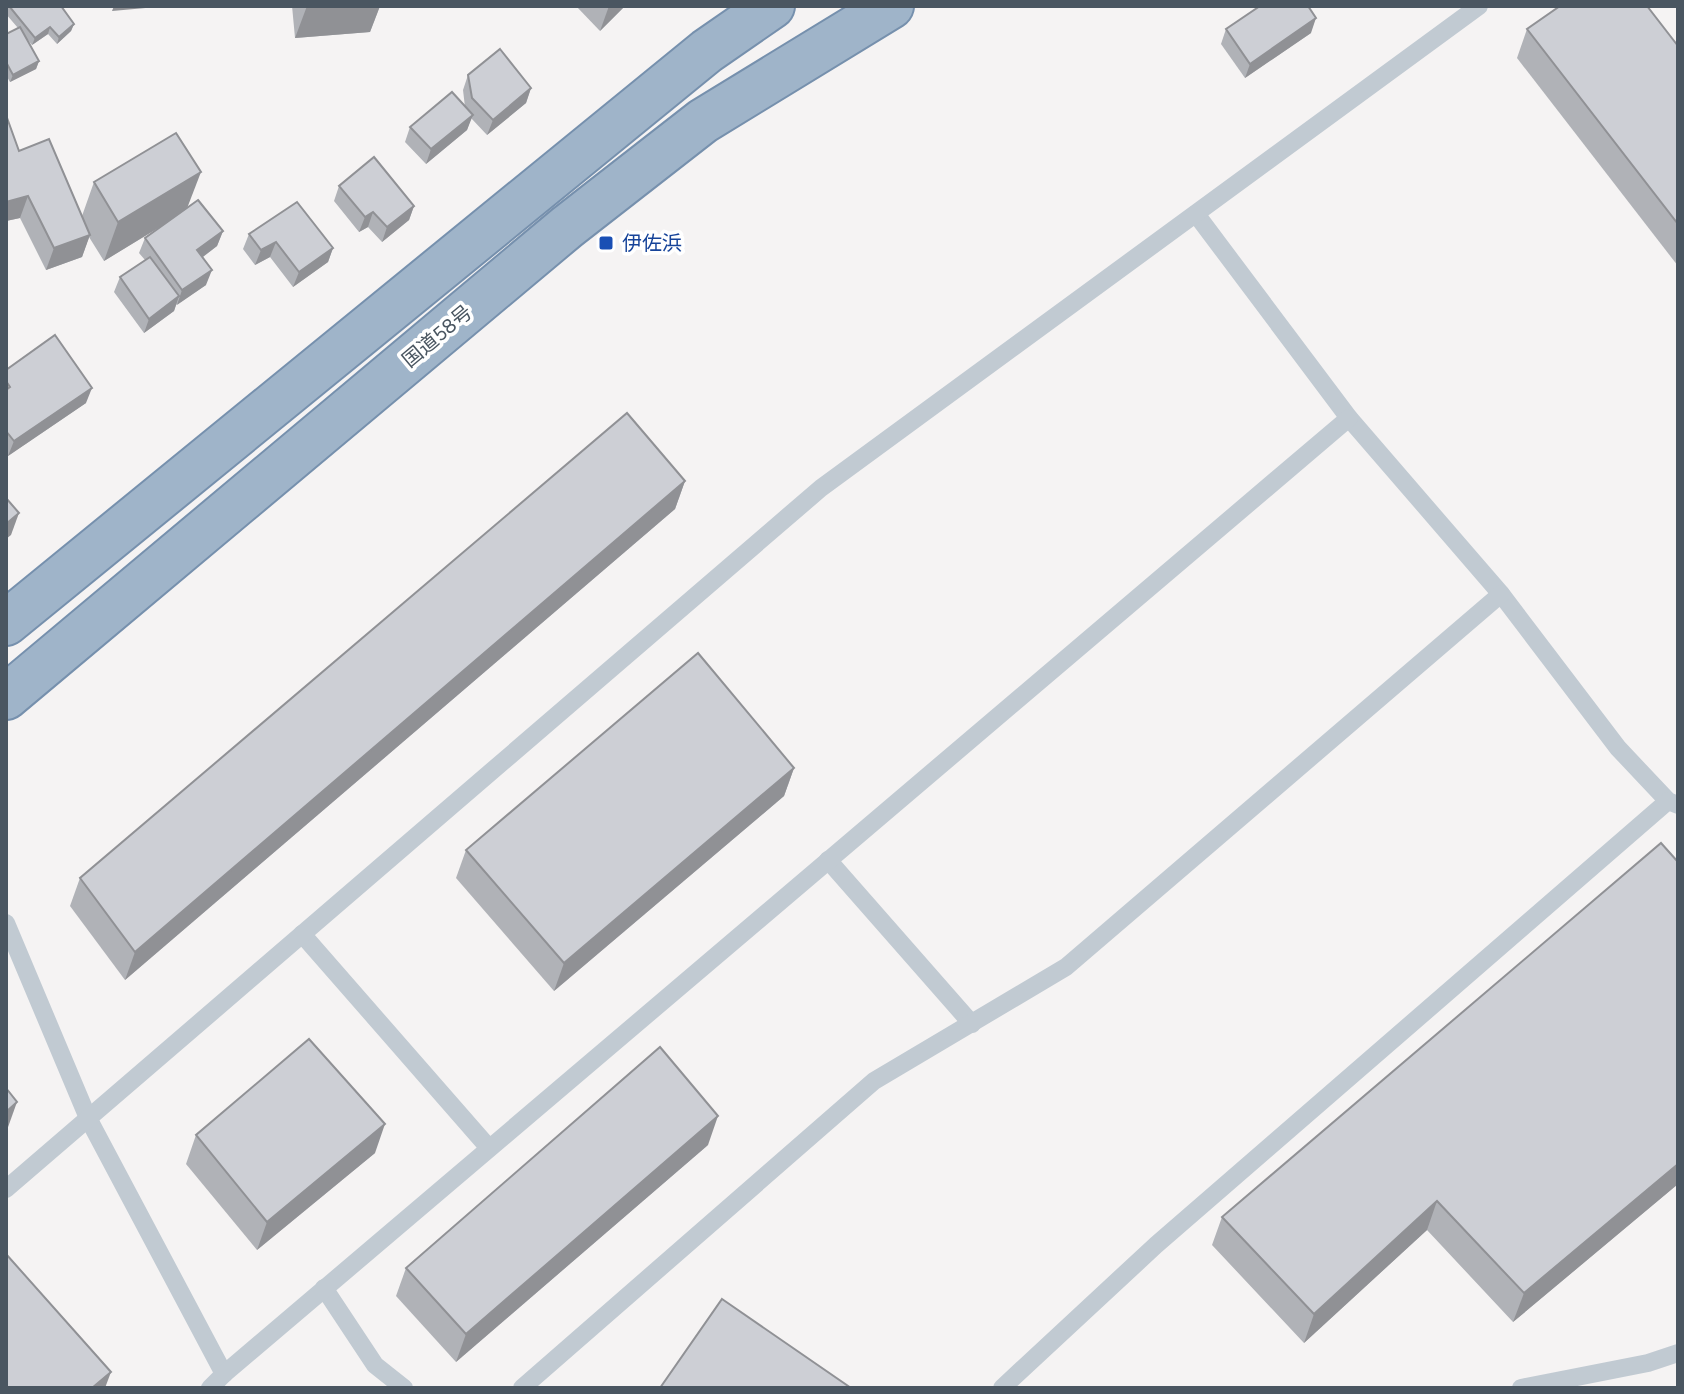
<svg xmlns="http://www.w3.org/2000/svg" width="1684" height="1394" viewBox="0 0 1684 1394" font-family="Figtree,'Noto Sans JP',sans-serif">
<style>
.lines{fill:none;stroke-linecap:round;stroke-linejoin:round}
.trunk-casing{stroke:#7690ad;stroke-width:48}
.service{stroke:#c1cad2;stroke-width:18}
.trunk{stroke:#9fb4c9;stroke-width:44}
.wall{fill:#b0b2b7}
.shaded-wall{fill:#909195}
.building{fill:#cdcfd5;stroke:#909195;stroke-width:2}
.transit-dot{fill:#1a4fb4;stroke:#fff;stroke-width:3}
.labels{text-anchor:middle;stroke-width:7;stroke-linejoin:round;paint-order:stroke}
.transit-label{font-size:20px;fill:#164399;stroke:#fff;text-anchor:start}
.street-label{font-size:20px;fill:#4a5661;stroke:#fff}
</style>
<rect width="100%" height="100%" fill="#f5f3f3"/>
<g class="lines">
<defs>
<g id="trunk">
<path d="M 6,623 L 707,51 L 772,6"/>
<path d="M 6,697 L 567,227 L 703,121 L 891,6"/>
</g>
</defs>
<use href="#trunk" class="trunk-casing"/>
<g class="service">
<path d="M 1196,214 L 1349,418 L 1501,594 L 1618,748 L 1668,801 L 1678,805"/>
<path d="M 828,860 L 972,1024"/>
<path d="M 6,923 L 88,1118 L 224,1374"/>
<path d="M 302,934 L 489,1148"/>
<path d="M 6,1189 L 821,488 L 1479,6"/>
<path d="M 324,1288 L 375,1365 L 404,1388"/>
<path d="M 210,1388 L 224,1374 L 1349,418"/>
<path d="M 522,1388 L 874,1081 L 1066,967 L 1501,594"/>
<path d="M 1002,1388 L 1156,1245 L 1668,801"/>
<path d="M 1521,1388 L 1648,1363 L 1678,1353"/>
</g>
<use href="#trunk" class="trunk"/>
</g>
<g class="wall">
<path d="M 6,6 L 61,6 L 74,24 L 71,31 L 57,44 L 48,34 L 32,45 L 27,39 L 39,61 L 36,69 L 10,82 L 6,75 L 6,34 L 18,28 L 6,14 Z"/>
<path d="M 292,6 L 380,6 L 370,32 L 295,38 Z"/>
<path d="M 576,6 L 625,6 L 600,31 Z"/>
<path d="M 1226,29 L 1311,33 L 1245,78 L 1221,44 Z"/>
<path d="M 1527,29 L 1678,46 L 1678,266 L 1517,58 Z"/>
<path d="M 468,75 L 531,88 L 526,103 L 487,135 L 471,118 L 467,130 L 426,164 L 405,142 L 410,127 L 465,107 L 463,90 Z"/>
<path d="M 6,115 L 19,151 L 82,216 L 94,182 L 188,207 L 223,231 L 217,246 L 203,257 L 206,285 L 176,305 L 174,311 L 144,333 L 114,292 L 120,277 L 145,260 L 139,253 L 145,238 L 158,228 L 104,261 L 89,237 L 82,257 L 46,270 L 20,218 L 6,221 Z"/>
<path d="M 339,186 L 414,206 L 409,220 L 382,242 L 368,227 L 359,232 L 334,201 Z"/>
<path d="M 249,234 L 333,248 L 328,262 L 293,287 L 270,257 L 255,265 L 243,249 Z"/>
<path d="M 6,370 L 86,403 L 8,456 L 6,453 Z"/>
<path d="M 685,481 L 675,509 L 125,980 L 70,906 L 80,878 Z"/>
<path d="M 794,768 L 784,796 L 554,991 L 456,878 L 466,850 Z"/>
<path d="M 1678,862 L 1678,1184 L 1513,1322 L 1427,1230 L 1304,1343 L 1212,1245 L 1222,1217 Z"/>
<path d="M 196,1135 L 375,1153 L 257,1250 L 186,1164 Z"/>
<path d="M 708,1145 L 456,1362 L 396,1296 L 406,1268 Z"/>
</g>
<g class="shaded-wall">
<path d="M 114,6 L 168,6 L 112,11 Z"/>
<path d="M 307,6 L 380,6 L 370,32 L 295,38 Z"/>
<path d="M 609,6 L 625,6 L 600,31 Z"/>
<path d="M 1316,18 L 1311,33 L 1245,78 L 1250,64 Z"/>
<path d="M 74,24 L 71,31 L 57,44 L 59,37 Z"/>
<path d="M 50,27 L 48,34 L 32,45 L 35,38 Z"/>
<path d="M 39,61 L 36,69 L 10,82 L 13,75 Z"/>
<path d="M 531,88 L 526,103 L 487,135 L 493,120 Z"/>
<path d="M 473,115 L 467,130 L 426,164 L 431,149 Z"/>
<path d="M 201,172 L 186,211 L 104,261 L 118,222 Z"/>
<path d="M 28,196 L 20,218 L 6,221 L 6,202 Z"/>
<path d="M 414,206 L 409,220 L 382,242 L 387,227 Z"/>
<path d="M 373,212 L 368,227 L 359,232 L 365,217 Z"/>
<path d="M 223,231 L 217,246 L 192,265 L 197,250 Z"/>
<path d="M 90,235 L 82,257 L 46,270 L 54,248 Z"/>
<path d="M 276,242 L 270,257 L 255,265 L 261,250 Z"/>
<path d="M 333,248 L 328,262 L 293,287 L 299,272 Z"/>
<path d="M 212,270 L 206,285 L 177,305 L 182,290 Z"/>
<path d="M 179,296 L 174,311 L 144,333 L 149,319 Z"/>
<path d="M 92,388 L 86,403 L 8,456 L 14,441 Z"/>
<path d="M 685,481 L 675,509 L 125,980 L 135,952 Z"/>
<path d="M 19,513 L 11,535 L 6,539 L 6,524 Z"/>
<path d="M 794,768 L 784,796 L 554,991 L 564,963 Z"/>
<path d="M 17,1102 L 7,1130 L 6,1131 L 6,1112 Z"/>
<path d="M 718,1116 L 708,1145 L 456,1362 L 466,1334 Z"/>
<path d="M 385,1124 L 375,1153 L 257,1250 L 267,1222 Z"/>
<path d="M 1678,1164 L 1678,1184 L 1513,1322 L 1524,1293 Z"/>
<path d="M 1437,1201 L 1427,1230 L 1304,1343 L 1314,1314 Z"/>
<path d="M 111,1372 L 105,1388 L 92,1388 Z"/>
</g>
<g class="building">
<path d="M 9,6 L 61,6 L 74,24 L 59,37 L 50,27 L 35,38 Z"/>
<path d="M 1260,6 L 1308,6 L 1316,18 L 1250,64 L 1226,29 Z"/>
<path d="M 1560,6 L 1647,6 L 1678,46 L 1678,224 L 1527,29 Z"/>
<path d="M 20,27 L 39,61 L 13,75 L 6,62 L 6,34 Z"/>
<path d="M 500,49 L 531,88 L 493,120 L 472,98 L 468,75 Z"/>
<path d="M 452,92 L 473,115 L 431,149 L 410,127 Z"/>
<path d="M 6,115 L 19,151 L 49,139 L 90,235 L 54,248 L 28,196 L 6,202 Z"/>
<path d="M 176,133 L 201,172 L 118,222 L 94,182 Z"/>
<path d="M 374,157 L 414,206 L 387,227 L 373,212 L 365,217 L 339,186 Z"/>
<path d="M 198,200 L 223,231 L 197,250 L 212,270 L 182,290 L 145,238 Z"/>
<path d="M 297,202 L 333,248 L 299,272 L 276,242 L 261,250 L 249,234 Z"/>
<path d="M 150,257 L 179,296 L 149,319 L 120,277 Z"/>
<path d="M 55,335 L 92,388 L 14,441 L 6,431 L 6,390 L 10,387 L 6,381 L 6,370 Z"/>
<path d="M 627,413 L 685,481 L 135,952 L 80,878 Z"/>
<path d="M 6,498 L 19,513 L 6,524 Z"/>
<path d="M 698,653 L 794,768 L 564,963 L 466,850 Z"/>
<path d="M 1661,843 L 1678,862 L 1678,1164 L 1524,1293 L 1437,1201 L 1314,1314 L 1222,1217 Z"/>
<path d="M 309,1039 L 385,1124 L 267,1222 L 196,1135 Z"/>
<path d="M 660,1047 L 718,1116 L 466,1334 L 406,1268 Z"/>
<path d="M 6,1088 L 17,1102 L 6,1112 Z"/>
<path d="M 6,1254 L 111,1372 L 92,1388 L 6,1388 Z"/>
<path d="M 722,1299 L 851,1388 L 660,1388 Z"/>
</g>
<rect class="transit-dot" x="598" y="235" width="16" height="16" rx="4"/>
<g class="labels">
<g class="transit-label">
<text x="622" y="250">伊佐浜</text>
</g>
<g class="street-label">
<text transform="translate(437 336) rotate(-40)" y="7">国道58号</text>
</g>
</g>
<rect width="1684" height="1394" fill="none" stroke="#4a5661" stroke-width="16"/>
</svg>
